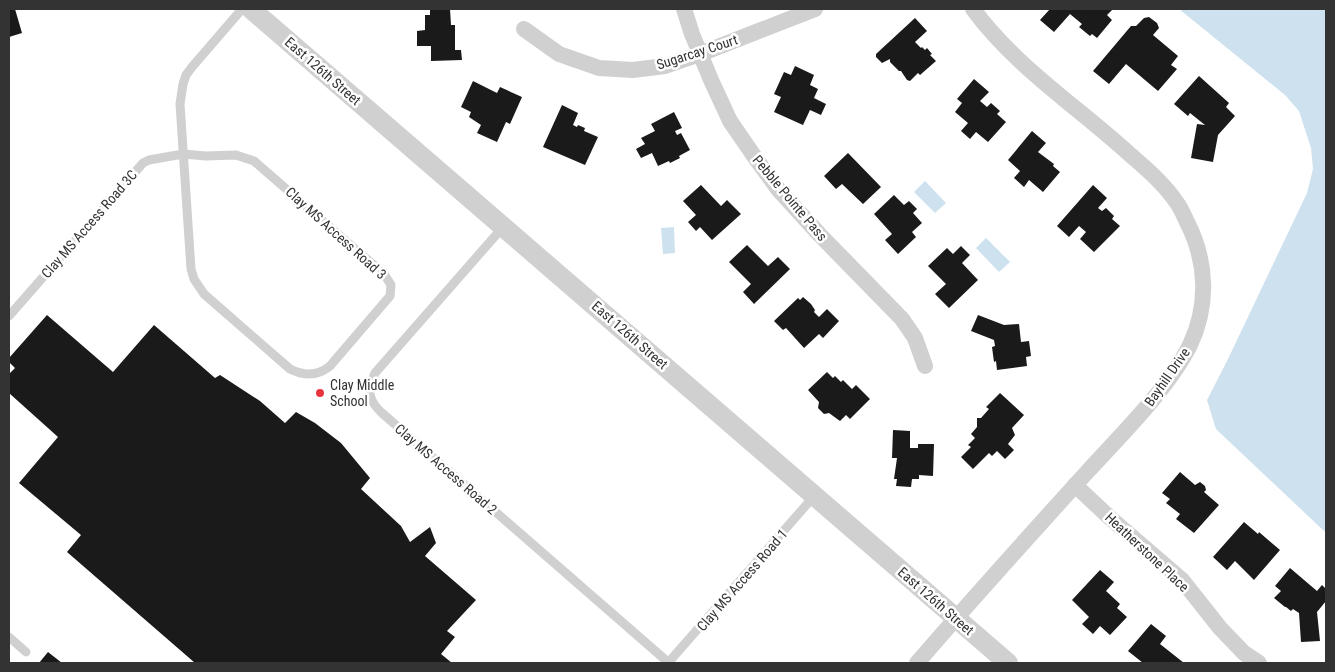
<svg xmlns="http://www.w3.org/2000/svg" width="1335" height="672" viewBox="0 0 1335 672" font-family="'Roboto Condensed',sans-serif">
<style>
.water{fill:#cee1ef}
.building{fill:#1a1a1a}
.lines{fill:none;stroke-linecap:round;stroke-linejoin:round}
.service{stroke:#d0d0d0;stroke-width:9}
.minor{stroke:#d0d0d0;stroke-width:16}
.tertiary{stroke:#d0d0d0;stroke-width:20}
.poi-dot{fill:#ea343d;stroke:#fff;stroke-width:2}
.labels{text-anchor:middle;stroke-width:5;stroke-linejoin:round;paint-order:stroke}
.street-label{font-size:14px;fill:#333;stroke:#fff}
.poi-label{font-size:14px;fill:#333;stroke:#fff;text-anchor:start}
</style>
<rect width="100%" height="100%" fill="#fff"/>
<g class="water">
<path d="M 1179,9 L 1326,9 L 1326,531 L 1324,531 L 1216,429 L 1207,400 L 1227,361 L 1307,193 L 1313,169 L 1311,148 L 1299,111 L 1285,95 Z"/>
<path d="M 925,181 L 946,203 L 935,213 L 914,192 Z"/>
<path d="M 674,227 L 675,253 L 663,254 L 661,228 Z"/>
<path d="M 986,238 L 1010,262 L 999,272 L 976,248 Z"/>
</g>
<g class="building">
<path d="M 9,9 L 15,9 L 22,33 L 9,37 Z"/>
<path d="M 430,9 L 450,9 L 451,25 L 455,25 L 455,50 L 461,50 L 462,60 L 431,61 L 431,46 L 417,46 L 417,31 L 425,30 L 425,15 L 430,15 Z"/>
<path d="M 1050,9 L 1113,9 L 1107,15 L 1112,20 L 1097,38 L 1092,34 L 1090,36 L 1079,27 L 1082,24 L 1070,14 L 1054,32 L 1040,20 Z"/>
<path d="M 1149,17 L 1157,23 L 1159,28 L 1153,35 L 1178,56 L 1171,65 L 1177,69 L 1158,91 L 1126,64 L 1109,84 L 1093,71 L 1131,26 L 1136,26 L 1144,18 Z"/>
<path d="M 915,18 L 927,31 L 915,42 L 921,48 L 922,47 L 925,50 L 927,48 L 932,54 L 930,55 L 936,61 L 920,75 L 918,73 L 910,81 L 907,80 L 901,71 L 899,71 L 890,62 L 890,59 L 882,63 L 876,57 L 876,54 Z"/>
<path d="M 795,66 L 814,75 L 810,85 L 818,89 L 814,98 L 826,104 L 821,115 L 810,110 L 803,125 L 774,112 L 781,97 L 774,94 L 784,72 L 791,75 Z"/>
<path d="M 1199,76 L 1229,103 L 1226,107 L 1235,116 L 1218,135 L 1213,162 L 1191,158 L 1197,124 L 1205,125 L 1190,113 L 1188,116 L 1174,104 Z"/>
<path d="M 974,79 L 989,92 L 980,101 L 987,107 L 991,103 L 1000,111 L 997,114 L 1006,122 L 988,142 L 976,132 L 970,139 L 961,131 L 968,123 L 955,112 L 962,103 L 957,99 Z"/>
<path d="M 473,81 L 497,93 L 500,87 L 522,97 L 510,124 L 506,122 L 497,142 L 477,133 L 481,125 L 469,117 L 471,112 L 461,107 Z"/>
<path d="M 562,105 L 578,113 L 573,125 L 577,127 L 578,125 L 585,128 L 584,131 L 598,137 L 585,165 L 543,147 Z"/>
<path d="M 674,112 L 682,128 L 675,131 L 677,135 L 681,133 L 690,150 L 679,156 L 680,158 L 670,163 L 669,161 L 658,166 L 652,153 L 641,158 L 636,149 L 645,144 L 641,138 L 655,131 L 651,124 Z"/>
<path d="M 1032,131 L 1046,143 L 1038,152 L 1054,164 L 1053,166 L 1060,172 L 1043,192 L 1029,180 L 1024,187 L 1014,178 L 1020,171 L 1008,160 Z"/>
<path d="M 848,153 L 881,187 L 863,204 L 842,184 L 836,189 L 824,176 Z"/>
<path d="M 701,185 L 721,206 L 727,200 L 741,214 L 712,240 L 700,227 L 696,231 L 688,222 L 696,215 L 683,201 Z"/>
<path d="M 1093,185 L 1107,198 L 1098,208 L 1102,211 L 1106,208 L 1114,216 L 1112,219 L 1120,226 L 1094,252 L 1080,239 L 1086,232 L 1079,226 L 1069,237 L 1057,226 Z"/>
<path d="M 894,195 L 904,205 L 909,201 L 917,209 L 913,213 L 922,223 L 912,232 L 916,237 L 898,254 L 885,240 L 892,234 L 874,214 Z"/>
<path d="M 747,245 L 768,266 L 778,257 L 790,269 L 754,304 L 743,292 L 751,284 L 729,262 Z"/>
<path d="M 961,246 L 970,255 L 962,263 L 978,280 L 949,308 L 935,294 L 946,284 L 928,266 L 947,248 L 953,254 Z"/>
<path d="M 803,297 L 811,304 L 815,310 L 814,312 L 819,317 L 827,309 L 839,321 L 823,338 L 819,334 L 804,348 L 786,328 L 783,330 L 774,321 L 798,298 L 800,300 Z"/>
<path d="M 47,315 L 113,372 L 154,325 L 215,378 L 220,375 L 260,401 L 285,423 L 296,412 L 315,423 L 341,443 L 370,478 L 361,489 L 401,526 L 410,542 L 430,527 L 436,543 L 425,556 L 476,600 L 447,631 L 455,637 L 441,654 L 452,663 L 195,663 L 67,552 L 81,535 L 19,483 L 58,437 L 9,393 L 9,374 L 15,368 L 9,362 L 9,358 Z"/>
<path d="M 978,315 L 1004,325 L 1019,324 L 1021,342 L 1029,341 L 1031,356 L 1026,357 L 1027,366 L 997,370 L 996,361 L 994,362 L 992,347 L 995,346 L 994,340 L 971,331 Z"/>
<path d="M 827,372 L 833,378 L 835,376 L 841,382 L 843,380 L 852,389 L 847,394 L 856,385 L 870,399 L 850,419 L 846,415 L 840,421 L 829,413 L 824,414 L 818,408 L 819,402 L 808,390 Z"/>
<path d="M 1000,393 L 1024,415 L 1012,428 L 1015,435 L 1008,444 L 1014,450 L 1005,459 L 997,451 L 992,456 L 989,453 L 973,469 L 961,457 L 971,447 L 968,445 L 975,438 L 971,434 L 977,427 L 977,418 L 981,418 L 989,409 L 986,407 Z"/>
<path d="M 893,430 L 910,431 L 910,448 L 918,448 L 918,444 L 934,444 L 933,476 L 919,475 L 919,479 L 912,479 L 911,487 L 896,486 L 897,479 L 894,479 L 897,458 L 892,458 Z"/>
<path d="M 1180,472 L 1195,485 L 1200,482 L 1205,486 L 1206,490 L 1204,492 L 1219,505 L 1194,533 L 1176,519 L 1180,514 L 1166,503 L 1170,499 L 1162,493 Z"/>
<path d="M 1244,522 L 1258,534 L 1259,532 L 1280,550 L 1254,580 L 1235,561 L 1227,570 L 1213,557 Z"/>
<path d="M 1290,568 L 1317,591 L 1322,585 L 1326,589 L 1326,601 L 1317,612 L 1320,641 L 1301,642 L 1299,613 L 1293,609 L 1291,611 L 1286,607 L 1285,607 L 1274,598 L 1281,591 L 1275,586 Z"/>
<path d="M 1100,570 L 1114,582 L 1106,591 L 1120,604 L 1117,608 L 1127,617 L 1110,635 L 1100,626 L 1093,634 L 1082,624 L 1089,617 L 1072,600 Z"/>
<path d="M 1151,624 L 1166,636 L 1160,644 L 1184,663 L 1143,663 L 1128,651 Z"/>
<path d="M 48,652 L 62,663 L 39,663 Z"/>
</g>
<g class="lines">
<g class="service">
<path d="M 503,227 L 375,373 C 367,391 368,400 382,413 L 669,663"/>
<path d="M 9,316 L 143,163 L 149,160 L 183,154 L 206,156 L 236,155 L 254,161 L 384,274 L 391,285 L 390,296 L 330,366 C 318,376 304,376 290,369 L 204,294 L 194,279 L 191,269 L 180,104 L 183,84 L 186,75 L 192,67 L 242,9"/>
<path d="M 9,637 L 26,652"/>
<path d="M 668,663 L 815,495"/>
</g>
<g class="minor">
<path d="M 684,9 L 692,34 L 711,80 L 730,121 L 754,156 L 778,189 L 819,234 L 902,319 L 915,338 L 925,366"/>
<path d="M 524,29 L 559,54 L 599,68 L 633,70 L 665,66 L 700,54 L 815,9"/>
<path d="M 1075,485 L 1109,517 L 1182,580 L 1220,628 L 1244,653 L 1259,663"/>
<path d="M 917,663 C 973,598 1030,535 1088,471 C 1121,435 1168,389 1190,345 C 1209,305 1207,261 1187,222 C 1184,216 1181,208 1177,203 C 1164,183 1144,167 1126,151 C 1075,105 1014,65 973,9"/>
</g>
<path class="tertiary" d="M 251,9 L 1008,663"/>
</g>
<circle class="poi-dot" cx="320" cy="393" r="5"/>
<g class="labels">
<g class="street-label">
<text transform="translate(697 52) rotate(-18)" y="5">Sugarcay Court</text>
<text transform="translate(323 71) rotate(41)" y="5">East 126th Street</text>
<text transform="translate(790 198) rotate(50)" y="5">Pebble Pointe Pass</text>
<text transform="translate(89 224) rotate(-49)" y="5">Clay MS Access Road 3C</text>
<text transform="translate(336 233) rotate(42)" y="5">Clay MS Access Road 3</text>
<text transform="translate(630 335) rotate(41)" y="5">East 126th Street</text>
<text transform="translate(1167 377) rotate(-55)" y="5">Bayhill Drive</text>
<text transform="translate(446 469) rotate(41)" y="5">Clay MS Access Road 2</text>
<text transform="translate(1147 552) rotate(43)" y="5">Heatherstone Place</text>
<text transform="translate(742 580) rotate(-49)" y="5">Clay MS Access Road 1</text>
<text transform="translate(936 601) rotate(41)" y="5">East 126th Street</text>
</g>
<g class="poi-label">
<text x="330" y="390">Clay Middle<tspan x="330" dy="16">School</tspan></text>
</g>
</g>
<rect width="1335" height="672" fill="none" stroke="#333333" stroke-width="20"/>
</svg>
